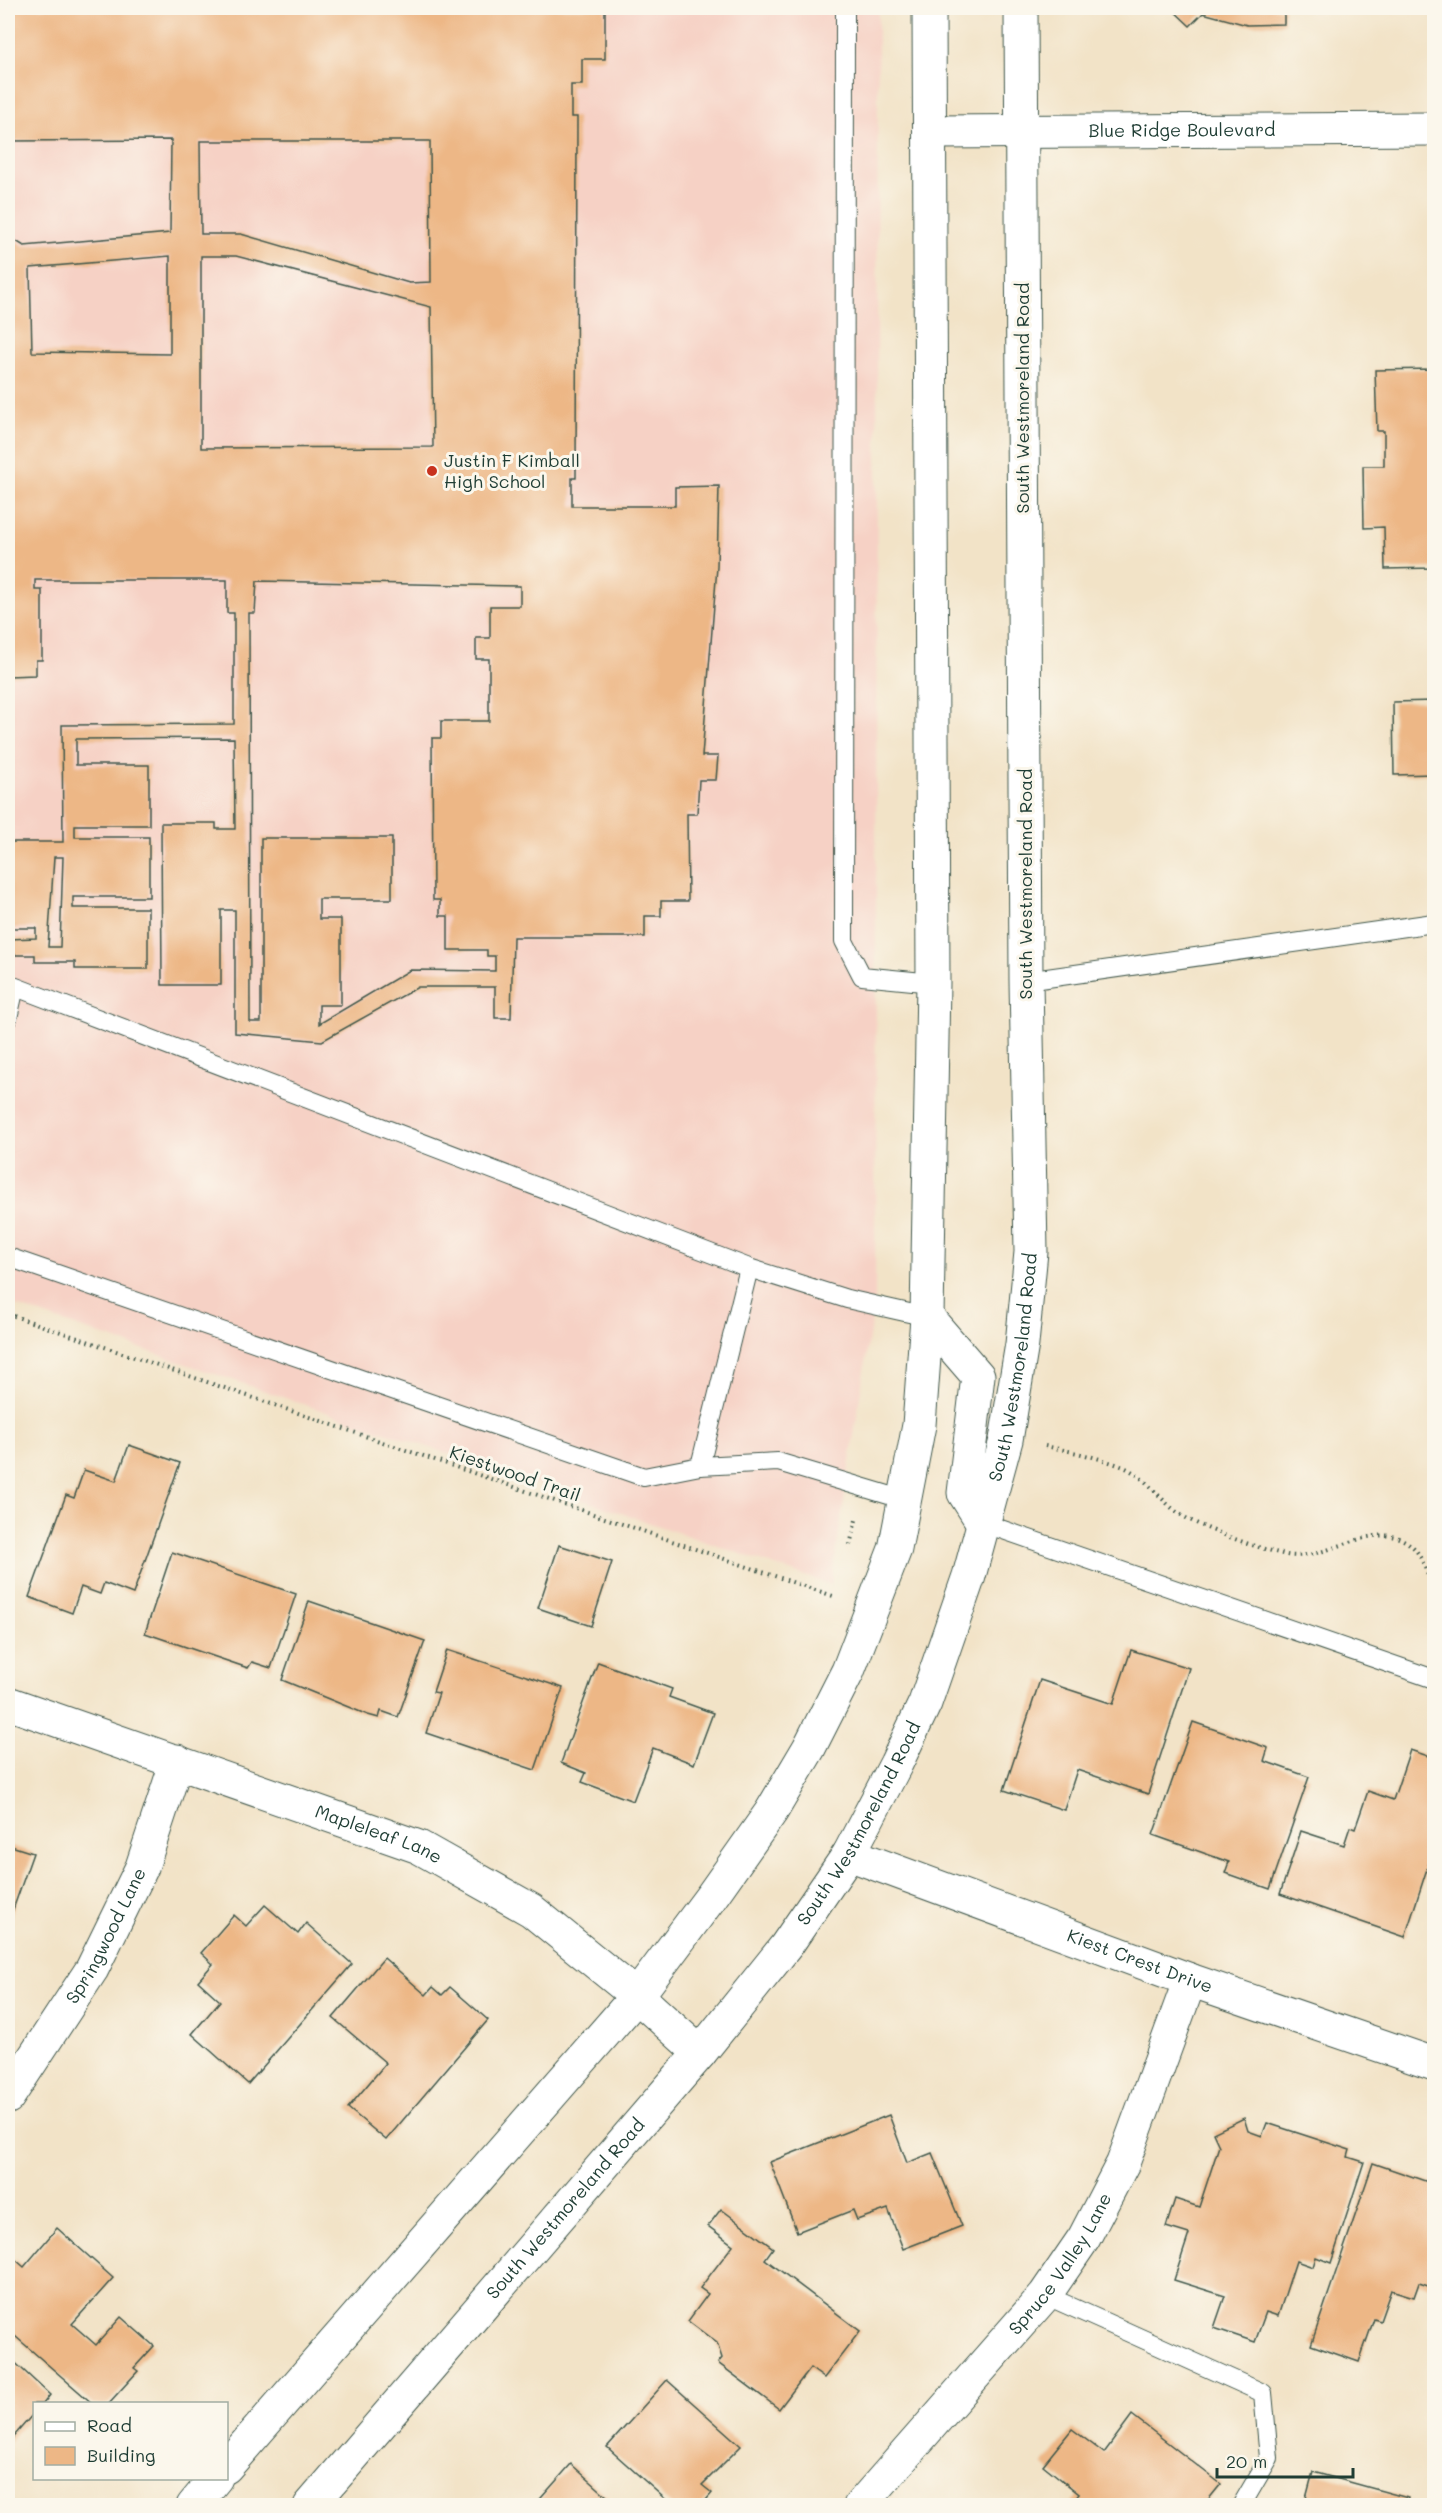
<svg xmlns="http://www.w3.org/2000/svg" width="1442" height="2513" viewBox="0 0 1442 2513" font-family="Mali,sans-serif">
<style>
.built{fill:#f6d1c5}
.building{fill:#edb786;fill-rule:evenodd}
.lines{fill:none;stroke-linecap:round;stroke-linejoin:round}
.lane-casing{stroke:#3f564a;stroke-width:20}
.street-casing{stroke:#3f564a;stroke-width:35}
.secondary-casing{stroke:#3f564a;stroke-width:35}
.path{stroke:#3f564a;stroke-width:4;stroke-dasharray:1.5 4.5;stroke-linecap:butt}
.lane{stroke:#fff;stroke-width:18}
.street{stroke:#fff;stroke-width:33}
.secondary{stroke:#fff;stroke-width:33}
.poi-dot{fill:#c8321e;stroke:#fbf7ec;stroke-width:2}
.labels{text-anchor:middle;stroke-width:6;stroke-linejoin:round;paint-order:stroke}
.street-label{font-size:18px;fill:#1f3d34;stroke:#fbf7ec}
.poi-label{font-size:18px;fill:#1f3d34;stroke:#fbf7ec;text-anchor:start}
</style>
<rect width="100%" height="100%" fill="#fbf7ec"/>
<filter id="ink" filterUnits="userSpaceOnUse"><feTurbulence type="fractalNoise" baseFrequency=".0167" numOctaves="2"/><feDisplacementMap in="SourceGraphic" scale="12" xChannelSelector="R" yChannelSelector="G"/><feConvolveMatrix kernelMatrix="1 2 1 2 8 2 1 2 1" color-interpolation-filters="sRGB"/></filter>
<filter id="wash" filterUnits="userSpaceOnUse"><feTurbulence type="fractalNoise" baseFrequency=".008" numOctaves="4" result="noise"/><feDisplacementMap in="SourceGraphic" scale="24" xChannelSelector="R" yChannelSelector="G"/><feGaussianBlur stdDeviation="1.35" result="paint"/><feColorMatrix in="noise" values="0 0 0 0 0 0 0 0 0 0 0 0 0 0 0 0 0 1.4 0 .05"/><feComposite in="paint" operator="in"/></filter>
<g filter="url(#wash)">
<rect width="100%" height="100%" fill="#f2e3c7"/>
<path class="built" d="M 8,8 L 878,8 L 875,1298 L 831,1585 L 8,1303 Z"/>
<g id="blocks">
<g class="building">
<path d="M 8,8 L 605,8 L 605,59 L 582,59 L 582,85 L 571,85 L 571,117 L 577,117 L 576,478 L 572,478 L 572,506 L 675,506 L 675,487 L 719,486 L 717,567 L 702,756 L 718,756 L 716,780 L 699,780 L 697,814 L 687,814 L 688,901 L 661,901 L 661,916 L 645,916 L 645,937 L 513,937 L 511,1018 L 495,1018 L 495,987 L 418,987 L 322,1041 L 235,1033 L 235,910 L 221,910 L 221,985 L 162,985 L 161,823 L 216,823 L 216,829 L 235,829 L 234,738 L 76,739 L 76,765 L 149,765 L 149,825 L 75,825 L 75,837 L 149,837 L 149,897 L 73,897 L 73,908 L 148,908 L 148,969 L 75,969 L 75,962 L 35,962 L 35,955 L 8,955 L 8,939 L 36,938 L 36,928 L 8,928 L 8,842 L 63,842 L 62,725 L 234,724 L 234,613 L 227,613 L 227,580 L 35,580 L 35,590 L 42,590 L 42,660 L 36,660 L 36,675 L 8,676 L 8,236 L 24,246 L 170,233 L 171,140 L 8,141 ZM 200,141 L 430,141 L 431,282 L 409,283 L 241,234 L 201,234 ZM 170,256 L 170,354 L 32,352 L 30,268 ZM 201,256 L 236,256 L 431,307 L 433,447 L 201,448 ZM 257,581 L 520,586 L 520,606 L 490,606 L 490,638 L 476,638 L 476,659 L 489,659 L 489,721 L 441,721 L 441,738 L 432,738 L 433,900 L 440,900 L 440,916 L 448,916 L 448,950 L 487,950 L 487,956 L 495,956 L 495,971 L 410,970 L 319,1024 L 319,1005 L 341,1005 L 341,919 L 319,919 L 319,899 L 392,899 L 392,838 L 261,838 L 261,1022 L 250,1022 L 249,613 L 255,613 ZM 54,857 L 63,857 L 60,947 L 48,947 Z"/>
<path d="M 1171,8 L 1284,8 L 1284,24 L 1247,25 L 1203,13 L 1190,26 Z"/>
<path d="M 1434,369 L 1434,568 L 1385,569 L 1384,527 L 1364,528 L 1363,466 L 1384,466 L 1384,431 L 1377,431 L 1375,370 Z"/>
<path d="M 1434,701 L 1434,774 L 1394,775 L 1393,702 Z"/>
<path d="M 129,1445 L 180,1463 L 133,1594 L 104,1583 L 100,1594 L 81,1587 L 72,1613 L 29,1597 L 66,1495 L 74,1498 L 84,1470 L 116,1481 Z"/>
<path d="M 559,1545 L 612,1562 L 591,1626 L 538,1608 Z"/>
<path d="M 172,1552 L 296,1594 L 271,1668 L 252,1662 L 248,1668 L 145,1633 Z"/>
<path d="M 309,1601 L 425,1641 L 398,1717 L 381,1711 L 379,1718 L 368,1715 L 282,1680 Z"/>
<path d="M 447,1650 L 563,1688 L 535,1770 L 426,1733 L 439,1693 L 433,1692 Z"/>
<path d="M 1131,1650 L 1189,1668 L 1148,1794 L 1077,1770 L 1064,1810 L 1004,1790 L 1040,1680 L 1113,1704 Z"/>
<path d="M 598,1662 L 672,1689 L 669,1697 L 713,1713 L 694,1764 L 653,1748 L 633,1801 L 582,1782 L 586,1773 L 561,1763 Z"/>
<path d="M 1193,1722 L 1268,1748 L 1264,1761 L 1309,1777 L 1270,1889 L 1225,1873 L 1229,1862 L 1153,1835 Z"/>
<path d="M 1410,1750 L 1434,1758 L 1434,1847 L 1405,1937 L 1280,1894 L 1301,1831 L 1344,1845 L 1350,1827 L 1355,1829 L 1368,1791 L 1393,1800 Z"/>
<path d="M 8,1845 L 33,1853 L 10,1918 L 8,1917 Z"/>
<path d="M 265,1905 L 298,1934 L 306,1923 L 352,1964 L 248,2084 L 192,2034 L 220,2001 L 198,1981 L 213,1964 L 201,1953 L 234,1915 L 246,1926 Z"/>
<path d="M 384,1958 L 426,1995 L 433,1987 L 442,1995 L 450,1987 L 488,2020 L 386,2140 L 348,2108 L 386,2063 L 333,2018 Z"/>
<path d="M 889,2115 L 907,2163 L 932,2153 L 962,2226 L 903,2249 L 888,2209 L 857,2220 L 853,2210 L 797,2232 L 770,2162 Z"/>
<path d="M 1244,2118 L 1248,2131 L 1262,2136 L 1267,2123 L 1350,2150 L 1348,2157 L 1364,2162 L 1331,2263 L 1316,2257 L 1313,2267 L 1296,2261 L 1278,2316 L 1266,2312 L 1255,2342 L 1214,2328 L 1225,2296 L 1174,2280 L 1189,2234 L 1166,2227 L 1175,2199 L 1199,2207 L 1219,2146 L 1213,2133 Z"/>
<path d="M 1373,2163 L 1434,2184 L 1434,2288 L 1419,2283 L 1414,2297 L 1391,2290 L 1380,2321 L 1374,2319 L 1359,2362 L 1311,2345 Z"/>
<path d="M 721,2209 L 773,2248 L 765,2259 L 860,2331 L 824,2378 L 810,2368 L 779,2409 L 718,2363 L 722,2358 L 717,2343 L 688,2321 L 708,2294 L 700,2288 L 733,2245 L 708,2226 Z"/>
<path d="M 57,2228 L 113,2278 L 72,2324 L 96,2345 L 121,2317 L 154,2346 L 134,2368 L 138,2371 L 108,2404 L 93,2404 L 8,2330 L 8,2269 L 16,2260 L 24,2267 Z"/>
<path d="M 8,2356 L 50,2395 L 43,2404 L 34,2404 L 34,2413 L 8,2443 Z"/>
<path d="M 667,2380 L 741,2446 L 702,2485 L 712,2493 L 701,2506 L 673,2506 L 607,2447 Z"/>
<path d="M 1132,2415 L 1221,2484 L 1203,2506 L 1070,2506 L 1079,2494 L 1043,2465 L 1072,2429 L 1104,2453 Z"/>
<path d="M 571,2464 L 618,2506 L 534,2506 Z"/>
<path d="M 1313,2472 L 1408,2498 L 1406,2506 L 1304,2506 Z"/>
</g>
</g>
</g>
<g filter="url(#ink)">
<use href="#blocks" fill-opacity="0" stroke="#3f564a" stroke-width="1.5"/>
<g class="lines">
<defs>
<g id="lane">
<path d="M 845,8 L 844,941 L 862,976 L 933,983"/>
<path d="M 1026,981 L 1434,923"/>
<path d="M 8,984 L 749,1268 L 847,1299 L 927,1317"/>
<path d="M 8,1018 L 15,987"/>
<path d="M 8,1257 L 644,1477 L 700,1466 L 778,1462 L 905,1500"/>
<path d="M 700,1466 L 749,1268"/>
<path d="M 983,1523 L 1434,1679"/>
<path d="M 1045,2295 L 1263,2393 L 1269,2458 L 1241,2506"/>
</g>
<g id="street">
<path id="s1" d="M 8,1703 L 419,1847 L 531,1910 L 637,1996 L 700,2053"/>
<path id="s2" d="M 849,1854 L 1190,1980 L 1434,2064"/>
<path id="s3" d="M 8,2097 L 92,1969 L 142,1867 L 177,1761"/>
<path id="s4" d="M 860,2506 L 1045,2295 L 1084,2238 L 1123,2163 L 1190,1980"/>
</g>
<g id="secondary">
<path id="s5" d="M 932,132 L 1434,129"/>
<path d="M 927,1317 L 978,1376 L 964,1493 L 983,1523"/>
<path d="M 226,2467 L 637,1996 L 711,1897 L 771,1812 L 809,1748 L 848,1671 L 895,1549 L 919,1425 L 927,1317 L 933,983 L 929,8"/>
<path d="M 193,2506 L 216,2478"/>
<path id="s6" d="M 310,2506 L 700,2053 L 786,1946 L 849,1854 L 896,1764 L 925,1703 L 969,1576 L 1006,1440 L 1022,1344 L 1031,1252 L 1026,981 L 1021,8"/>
</g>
</defs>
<use href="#lane" class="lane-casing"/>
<use href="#street" class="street-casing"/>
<use href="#secondary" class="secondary-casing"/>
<g class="path">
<path d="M 8,1314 L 833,1596"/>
<path d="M 1045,1446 C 1070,1451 1097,1457 1121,1466 C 1145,1475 1157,1497 1177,1512 C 1196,1527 1263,1550 1287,1555 C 1327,1563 1379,1513 1414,1548 C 1424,1559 1429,1580 1434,1594"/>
<path d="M 850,1545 L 856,1520"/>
</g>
<use href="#lane" class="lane"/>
<use href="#street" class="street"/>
<use href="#secondary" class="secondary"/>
</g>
</g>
<circle class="poi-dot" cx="432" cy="471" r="6"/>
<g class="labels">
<g class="street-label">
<text dy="6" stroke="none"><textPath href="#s5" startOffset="250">Blue Ridge Boulevard</textPath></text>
<text transform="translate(1023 398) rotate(-90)" y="6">South Westmoreland Road</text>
<text transform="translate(1026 884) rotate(-90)" y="6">South Westmoreland Road</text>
<text dy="6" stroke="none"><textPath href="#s6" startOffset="1364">South Westmoreland Road</textPath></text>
<text transform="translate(515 1474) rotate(19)" y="6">Kiestwood Trail</text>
<text dy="6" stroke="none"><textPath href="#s6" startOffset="878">South Westmoreland Road</textPath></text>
<text dy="6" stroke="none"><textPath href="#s1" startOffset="393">Mapleleaf Lane</textPath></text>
<text dy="6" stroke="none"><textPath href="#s3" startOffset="189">Springwood Lane</textPath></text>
<text dy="6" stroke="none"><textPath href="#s2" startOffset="310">Kiest Crest Drive</textPath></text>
<text dy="6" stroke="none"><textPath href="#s6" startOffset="392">South Westmoreland Road</textPath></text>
<text dy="6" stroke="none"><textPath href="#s4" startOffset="315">Spruce Valley Lane</textPath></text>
</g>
<g class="poi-label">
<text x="444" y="467">Justin F Kimball<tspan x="444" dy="21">High School</tspan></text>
</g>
</g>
<rect width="1442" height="2513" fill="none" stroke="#fbf7ec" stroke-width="30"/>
<rect x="33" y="2402" width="195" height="78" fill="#fbf7ec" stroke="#a3ada2" stroke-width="1.5"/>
<rect x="45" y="2422" width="30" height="9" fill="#ffffff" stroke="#a3ada2" stroke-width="1.5"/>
<text x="87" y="2432" font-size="18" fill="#1f3d34">Road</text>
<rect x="45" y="2447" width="30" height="18" fill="#edb786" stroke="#a3ada2" stroke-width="1.5"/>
<text x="87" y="2462" font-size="18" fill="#1f3d34">Building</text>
<path d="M1217 2468v9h136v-9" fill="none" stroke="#1f3d34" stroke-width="3"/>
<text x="1226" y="2468" font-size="18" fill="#1f3d34" stroke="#fbf7ec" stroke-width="4.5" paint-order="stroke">20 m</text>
</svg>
